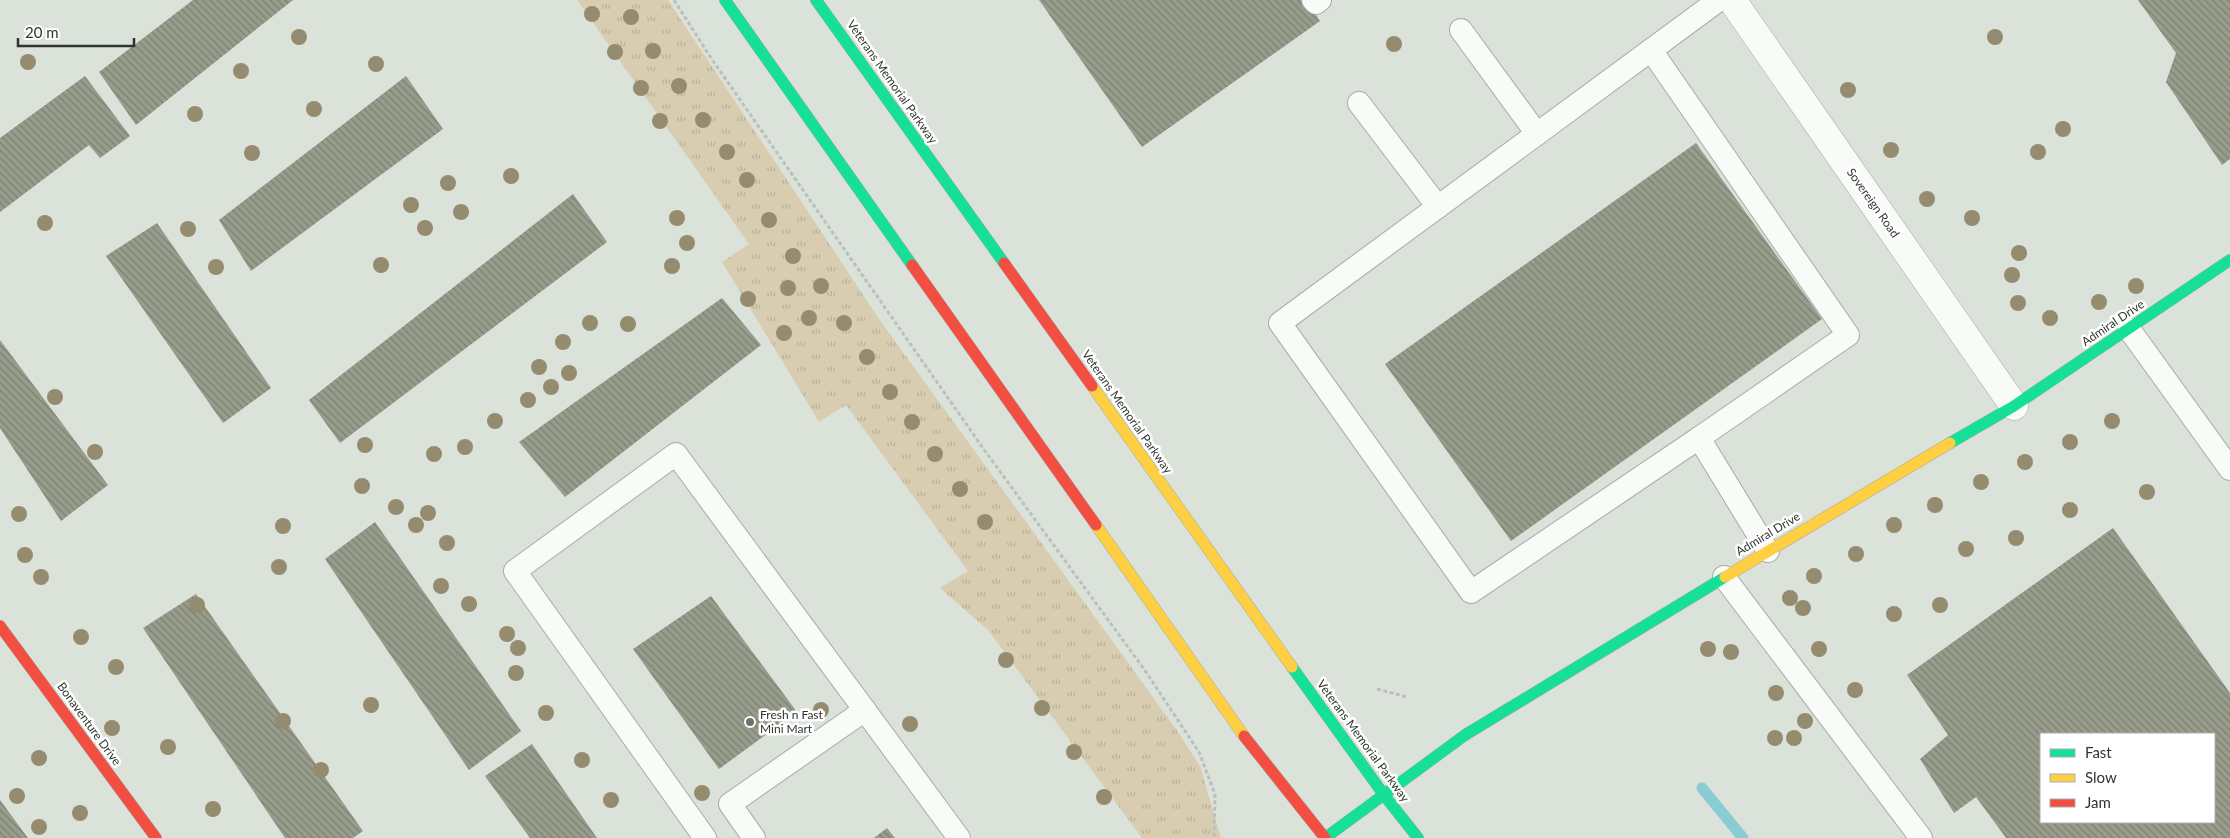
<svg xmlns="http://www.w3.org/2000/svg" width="2230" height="838" viewBox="0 0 2230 838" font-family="Lato,sans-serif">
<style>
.grass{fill:url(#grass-tufts)}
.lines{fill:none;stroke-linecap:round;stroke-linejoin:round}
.stream{stroke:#8accd4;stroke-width:11}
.building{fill:url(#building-back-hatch);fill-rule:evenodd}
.lane-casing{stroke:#a6aca6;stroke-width:24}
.street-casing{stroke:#a6aca6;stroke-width:29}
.fast-casing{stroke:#a6aca6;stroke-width:12}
.slow-casing{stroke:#a6aca6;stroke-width:12}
.jam-casing{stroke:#a6aca6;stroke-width:12}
.path{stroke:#bcc0bc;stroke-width:3;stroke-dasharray:4 2.5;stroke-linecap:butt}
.lane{stroke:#f9fbf9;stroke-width:22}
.street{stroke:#f9fbf9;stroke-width:28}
.fast{stroke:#16e098;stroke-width:11}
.slow{stroke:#ffcf43;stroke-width:11}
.jam{stroke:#f24e42;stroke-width:11}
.tree{fill:#958b6e}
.poi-dot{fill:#6b726b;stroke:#fff;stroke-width:2}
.labels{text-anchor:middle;stroke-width:5;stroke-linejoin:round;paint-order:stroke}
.street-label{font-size:12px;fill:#2f352f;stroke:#fff}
.poi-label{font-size:12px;fill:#2f352f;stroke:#fff;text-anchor:start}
</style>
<defs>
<pattern id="grass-tufts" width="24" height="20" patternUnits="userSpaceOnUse" patternTransform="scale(1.25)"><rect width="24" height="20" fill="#d8cdb0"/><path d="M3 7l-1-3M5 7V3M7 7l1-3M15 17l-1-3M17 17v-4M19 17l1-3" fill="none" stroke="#bab198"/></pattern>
<pattern id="building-back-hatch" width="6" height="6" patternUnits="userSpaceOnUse" patternTransform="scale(1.25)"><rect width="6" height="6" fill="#979c8b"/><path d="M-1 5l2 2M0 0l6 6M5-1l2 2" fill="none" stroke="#7c8072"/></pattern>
</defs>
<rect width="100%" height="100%" fill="#dae2da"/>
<path class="grass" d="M 577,0 L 668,0 L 879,319 L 1176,729 L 1200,766 L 1221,838 L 1142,838 L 988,630 L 940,588 L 968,571 L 846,405 L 819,422 L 722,262 L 749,244 Z"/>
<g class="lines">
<path class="stream" d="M 1702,788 L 1743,838"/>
</g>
<g class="building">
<path d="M 193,0 L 293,0 L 136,125 L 99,72 Z"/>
<path d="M 1039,0 L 1306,0 L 1320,21 L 1142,147 Z"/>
<path d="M 2138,0 L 2230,0 L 2230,159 L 2222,165 L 2166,82 L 2176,53 Z"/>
<path d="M 85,76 L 130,136 L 100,158 L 89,145 L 0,212 L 0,138 Z"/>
<path d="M 406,76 L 443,129 L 251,271 L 219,220 Z"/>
<path d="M 1696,143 L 1822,319 L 1511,541 L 1385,364 Z"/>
<path d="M 573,194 L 607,242 L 340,443 L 309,400 Z"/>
<path d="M 157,223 L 271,388 L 223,423 L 106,256 Z"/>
<path d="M 722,298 L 761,345 L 565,497 L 519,442 Z"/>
<path d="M 0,340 L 108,485 L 61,521 L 0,428 Z"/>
<path d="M 375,522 L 521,731 L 469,770 L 325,559 Z"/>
<path d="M 2113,528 L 2230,693 L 2230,838 L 2006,838 L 1976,797 L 1954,813 L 1920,759 L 1948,735 L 1907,675 ZM 2041,734 L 2214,734 L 2214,822 L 2041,822 Z"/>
<path d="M 196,594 L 363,831 L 353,838 L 285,838 L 143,628 Z"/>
<path d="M 711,596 L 797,712 L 719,769 L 633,649 Z"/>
<path d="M 532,744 L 597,838 L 530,838 L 485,776 Z"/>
<path d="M 0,800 L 28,838 L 0,838 Z"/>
<path d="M 887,828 L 895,838 L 874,838 Z"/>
</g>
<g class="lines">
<defs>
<g id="lane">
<path d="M 1313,0 L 1316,3 L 1320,0"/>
<path d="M 1719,0 L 1280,323 L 1471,592 L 1699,438 L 1768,551"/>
<path d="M 1461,30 L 1537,134"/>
<path d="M 1651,50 L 1848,335 L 1699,438"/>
<path d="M 1359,103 L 1438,207"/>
<path d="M 2129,329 L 2230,469"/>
<path d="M 1724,577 L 1921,838"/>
<path d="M 705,838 L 515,571 L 676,454 L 959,838"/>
<path d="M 754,838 L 730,804 L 865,710"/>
</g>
<path id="street" d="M 1732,0 L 2014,406"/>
<g id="fast">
<path d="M 725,0 L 912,265"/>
<path d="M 816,0 L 1004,263"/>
<path d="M 1950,443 L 2014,406 L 2230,260"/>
<path d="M 1292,667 L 1384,795 L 1418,838"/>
<path d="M 1325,838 L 1465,735 L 1725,577"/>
</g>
<g id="slow">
<path d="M 1092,386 L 1292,667"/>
<path d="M 1096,525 L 1244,736"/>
<path d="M 1725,577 L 1950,443"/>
</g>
<g id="jam">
<path d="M 1004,263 L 1092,386"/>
<path d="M 912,265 L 1096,525"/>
<path d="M 0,626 L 156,838"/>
<path d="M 1244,736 L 1325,838"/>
</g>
</defs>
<use href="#lane" class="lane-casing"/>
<use href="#street" class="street-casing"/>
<use href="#fast" class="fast-casing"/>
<use href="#slow" class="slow-casing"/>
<use href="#jam" class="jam-casing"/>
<g class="path">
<path d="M 674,0 L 713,61 L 985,451 L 1144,669 L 1199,752 L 1215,794 L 1214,838"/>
<path d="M 1377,689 L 1407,697"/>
</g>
<use href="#lane" class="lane"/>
<use href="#street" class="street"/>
<use href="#fast" class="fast"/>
<use href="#slow" class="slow"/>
<use href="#jam" class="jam"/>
</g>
<g class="tree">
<circle cx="592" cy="14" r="8"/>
<circle cx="631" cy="17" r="8"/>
<circle cx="299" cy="37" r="8"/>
<circle cx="1995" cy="37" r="8"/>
<circle cx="1394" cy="44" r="8"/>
<circle cx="653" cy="51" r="8"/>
<circle cx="615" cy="52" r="8"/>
<circle cx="28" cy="62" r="8"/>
<circle cx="376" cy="64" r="8"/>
<circle cx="241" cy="71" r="8"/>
<circle cx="679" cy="86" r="8"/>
<circle cx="641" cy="88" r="8"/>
<circle cx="1848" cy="90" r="8"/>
<circle cx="314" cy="109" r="8"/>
<circle cx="195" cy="114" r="8"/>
<circle cx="703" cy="120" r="8"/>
<circle cx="660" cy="121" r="8"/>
<circle cx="2063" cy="129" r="8"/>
<circle cx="1891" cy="150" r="8"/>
<circle cx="727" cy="152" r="8"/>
<circle cx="2038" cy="152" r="8"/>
<circle cx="252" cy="153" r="8"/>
<circle cx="511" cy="176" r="8"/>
<circle cx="747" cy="180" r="8"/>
<circle cx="448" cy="183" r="8"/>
<circle cx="1927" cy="199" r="8"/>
<circle cx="411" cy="205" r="8"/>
<circle cx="461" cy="212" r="8"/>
<circle cx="677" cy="218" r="8"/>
<circle cx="1972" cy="218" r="8"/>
<circle cx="769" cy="220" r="8"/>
<circle cx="45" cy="223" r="8"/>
<circle cx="425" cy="228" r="8"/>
<circle cx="188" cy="229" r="8"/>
<circle cx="687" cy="243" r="8"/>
<circle cx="2019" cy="253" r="8"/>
<circle cx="793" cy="256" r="8"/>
<circle cx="381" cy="265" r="8"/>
<circle cx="672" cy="266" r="8"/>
<circle cx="216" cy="267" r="8"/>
<circle cx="2012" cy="275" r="8"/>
<circle cx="821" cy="286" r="8"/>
<circle cx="2136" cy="286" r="8"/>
<circle cx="788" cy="288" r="8"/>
<circle cx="748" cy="299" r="8"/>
<circle cx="2099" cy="302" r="8"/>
<circle cx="2018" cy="303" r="8"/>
<circle cx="809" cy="318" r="8"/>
<circle cx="2050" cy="318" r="8"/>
<circle cx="590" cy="323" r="8"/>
<circle cx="844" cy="323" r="8"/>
<circle cx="628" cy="324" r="8"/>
<circle cx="784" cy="333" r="8"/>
<circle cx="563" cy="342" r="8"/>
<circle cx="867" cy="357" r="8"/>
<circle cx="539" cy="367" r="8"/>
<circle cx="569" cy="373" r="8"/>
<circle cx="551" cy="387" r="8"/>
<circle cx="890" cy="392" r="8"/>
<circle cx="55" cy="397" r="8"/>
<circle cx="528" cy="400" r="8"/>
<circle cx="495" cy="421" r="8"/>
<circle cx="2112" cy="421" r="8"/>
<circle cx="912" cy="422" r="8"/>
<circle cx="2070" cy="442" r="8"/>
<circle cx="365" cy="445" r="8"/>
<circle cx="465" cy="447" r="8"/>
<circle cx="95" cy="452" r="8"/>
<circle cx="434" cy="454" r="8"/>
<circle cx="935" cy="454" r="8"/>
<circle cx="2025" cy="462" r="8"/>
<circle cx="1981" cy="482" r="8"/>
<circle cx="362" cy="486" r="8"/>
<circle cx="960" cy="489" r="8"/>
<circle cx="2147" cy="492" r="8"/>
<circle cx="1935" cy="505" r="8"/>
<circle cx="396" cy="507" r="8"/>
<circle cx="2070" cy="510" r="8"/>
<circle cx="428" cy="513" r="8"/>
<circle cx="19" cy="514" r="8"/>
<circle cx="985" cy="522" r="8"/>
<circle cx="416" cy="525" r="8"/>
<circle cx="1894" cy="525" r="8"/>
<circle cx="283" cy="526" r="8"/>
<circle cx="2016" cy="538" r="8"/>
<circle cx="447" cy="543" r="8"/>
<circle cx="1966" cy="549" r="8"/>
<circle cx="1856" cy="554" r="8"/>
<circle cx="25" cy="555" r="8"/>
<circle cx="279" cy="567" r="8"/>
<circle cx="1814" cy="576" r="8"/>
<circle cx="41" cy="577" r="8"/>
<circle cx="441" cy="586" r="8"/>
<circle cx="1790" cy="598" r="8"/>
<circle cx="469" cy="604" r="8"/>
<circle cx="197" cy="605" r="8"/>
<circle cx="1940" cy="605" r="8"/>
<circle cx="1803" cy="608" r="8"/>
<circle cx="1894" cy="614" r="8"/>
<circle cx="507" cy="634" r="8"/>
<circle cx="81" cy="637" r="8"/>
<circle cx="518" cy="648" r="8"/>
<circle cx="1708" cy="649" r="8"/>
<circle cx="1819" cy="649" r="8"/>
<circle cx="1731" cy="652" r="8"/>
<circle cx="1006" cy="660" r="8"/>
<circle cx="116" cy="667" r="8"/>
<circle cx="516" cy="673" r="8"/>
<circle cx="1855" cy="690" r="8"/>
<circle cx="1776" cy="693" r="8"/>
<circle cx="371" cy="705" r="8"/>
<circle cx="1042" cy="708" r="8"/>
<circle cx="821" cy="710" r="8"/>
<circle cx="546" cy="713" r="8"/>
<circle cx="283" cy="721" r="8"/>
<circle cx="1805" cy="721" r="8"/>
<circle cx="910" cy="724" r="8"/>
<circle cx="112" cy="728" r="8"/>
<circle cx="1775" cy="738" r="8"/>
<circle cx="1794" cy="738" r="8"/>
<circle cx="168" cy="747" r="8"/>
<circle cx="1074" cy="752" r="8"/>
<circle cx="39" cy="758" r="8"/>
<circle cx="582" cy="760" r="8"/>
<circle cx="321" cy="770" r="8"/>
<circle cx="702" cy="793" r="8"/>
<circle cx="17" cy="796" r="8"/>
<circle cx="1104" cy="797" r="8"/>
<circle cx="611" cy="800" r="8"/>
<circle cx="213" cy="809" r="8"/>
<circle cx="80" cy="813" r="8"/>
<circle cx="39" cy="827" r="8"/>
</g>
<circle class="poi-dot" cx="750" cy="722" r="5"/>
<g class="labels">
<g class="street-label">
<text transform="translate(892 82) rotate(55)" y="4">Veterans Memorial Parkway</text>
<text transform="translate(1873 203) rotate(55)" y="4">Sovereign Road</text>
<text transform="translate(2113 323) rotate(-34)" y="4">Admiral Drive</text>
<text transform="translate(1127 412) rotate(55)" y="4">Veterans Memorial Parkway</text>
<text transform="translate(1768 534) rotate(-31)" y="4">Admiral Drive</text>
<text transform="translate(89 724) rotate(54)" y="4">Bonaventure Drive</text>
<text transform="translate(1363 741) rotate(54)" y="4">Veterans Memorial Parkway</text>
</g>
<g class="poi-label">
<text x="760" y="719">Fresh n Fast<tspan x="760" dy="14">Mini Mart</tspan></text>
</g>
</g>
<rect x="2040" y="733" width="175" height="90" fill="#ffffff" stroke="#acaeac"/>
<rect x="2050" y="749" width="25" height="8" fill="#16e098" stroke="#acaeac"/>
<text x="2085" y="758" font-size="15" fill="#2f352f">Fast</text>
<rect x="2050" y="774" width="25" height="8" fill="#ffcf43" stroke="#acaeac"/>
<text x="2085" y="783" font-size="15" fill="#2f352f">Slow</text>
<rect x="2050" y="799" width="25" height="8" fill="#f24e42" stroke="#acaeac"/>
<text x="2085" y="808" font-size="15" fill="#2f352f">Jam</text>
<path d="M18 38v8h116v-8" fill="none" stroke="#2f352f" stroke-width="2.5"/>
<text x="25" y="38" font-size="15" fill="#2f352f" stroke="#ffffff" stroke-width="4" paint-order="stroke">20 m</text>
</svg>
